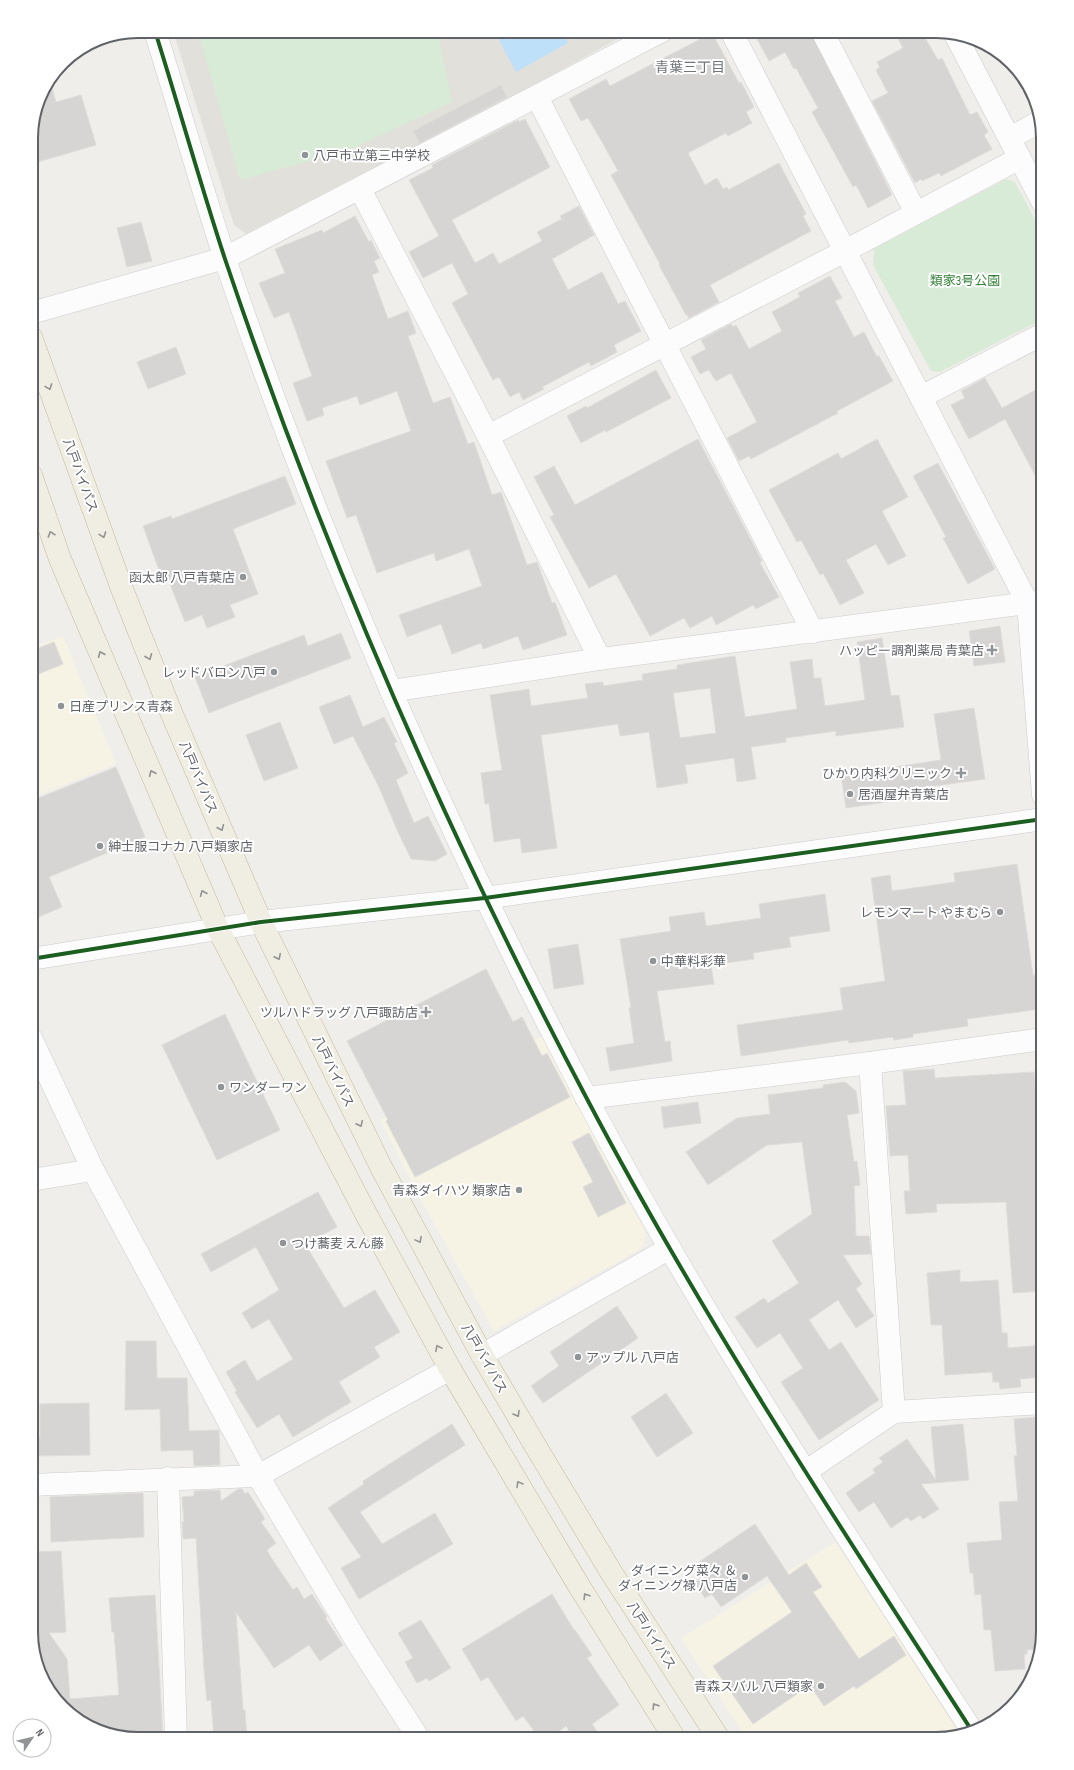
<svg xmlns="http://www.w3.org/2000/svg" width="1074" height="1770" viewBox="0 0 1074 1770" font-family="'Sofia Sans Condensed','Noto Sans JP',sans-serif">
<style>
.commercial{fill:#f7f3e4}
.education{fill:#e2e0da}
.green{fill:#d8ebd6}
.water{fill:#bfe0f9}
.building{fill:#d6d5d3;stroke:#deddd9;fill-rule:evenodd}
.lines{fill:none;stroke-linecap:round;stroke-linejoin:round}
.minor-casing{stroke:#cbcccc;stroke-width:23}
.highway-casing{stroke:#c8b996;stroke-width:23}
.minor{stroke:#fdfcfc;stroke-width:22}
.highway{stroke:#f0ede3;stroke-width:22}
.cycleway-casing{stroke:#fff;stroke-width:6}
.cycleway{stroke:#1b5e20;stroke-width:4}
.oneway{stroke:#929393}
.poi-dot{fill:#919496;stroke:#fff;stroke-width:1.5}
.labels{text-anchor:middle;stroke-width:4;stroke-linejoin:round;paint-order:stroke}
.poi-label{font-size:13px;fill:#5f6368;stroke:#fff;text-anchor:end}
.park-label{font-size:13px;fill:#348238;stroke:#fff}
.street-label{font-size:13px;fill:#5f6368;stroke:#fff}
.neighbourhood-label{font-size:14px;fill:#70757a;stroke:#fff}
.rim{fill:none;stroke:#5f6368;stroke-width:2}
</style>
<rect width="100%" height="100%" fill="#efeeea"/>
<g class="commercial">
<path d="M 63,636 L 116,764 L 31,798 L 31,648 Z"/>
<path d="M 543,1036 L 614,1175 L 646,1233 L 642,1248 L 494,1331 L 424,1205 L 380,1120 Z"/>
<path d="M 836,1542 L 960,1733 L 936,1739 L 747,1739 L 681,1638 Z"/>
</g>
<path class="education" d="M 173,31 L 632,31 L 532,86 L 246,234 L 234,225 Z"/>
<g class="green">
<path d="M 198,31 L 437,31 L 452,102 L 352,149 L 240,180 Z"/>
<path d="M 1006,179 L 1015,182 L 1043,235 L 1043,319 L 940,372 L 931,371 L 873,265 L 874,249 Z"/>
</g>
<path class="water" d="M 494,31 L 561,31 L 568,43 L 516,72 Z"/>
<g class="building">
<path d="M 771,31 L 810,31 L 892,195 L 868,208 L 856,185 L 853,187 L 812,112 L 818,108 L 796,68 L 794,69 L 785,52 L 769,61 L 757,39 Z"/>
<path d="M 894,31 L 921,31 L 938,60 L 942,58 L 970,115 L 977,112 L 988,132 L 984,135 L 992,149 L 941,176 L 939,173 L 922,181 L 921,179 L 915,183 L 872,101 L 888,93 L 876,70 L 880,67 L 877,62 L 903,48 Z"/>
<path d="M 712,33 L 739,83 L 741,82 L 754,107 L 746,112 L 752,123 L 728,136 L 726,133 L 688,153 L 705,185 L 717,178 L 723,189 L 727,187 L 728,190 L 779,163 L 806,214 L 803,216 L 811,231 L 710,285 L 719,302 L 689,318 L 687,314 L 686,315 L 659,265 L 660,264 L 611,175 L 618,171 L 602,142 L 588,118 L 581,121 L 569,99 L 606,79 L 610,86 Z"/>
<path d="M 50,81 L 56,102 L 81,95 L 96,145 L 31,164 L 31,131 L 39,97 Z"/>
<path d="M 501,85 L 507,97 L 420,143 L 413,131 Z"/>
<path d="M 525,119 L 550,167 L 452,220 L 475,263 L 493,253 L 499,264 L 542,241 L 537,232 L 562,219 L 560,216 L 579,206 L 594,235 L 552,259 L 568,290 L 602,272 L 618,304 L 625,301 L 641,331 L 614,345 L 617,352 L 591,366 L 589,362 L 542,387 L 544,389 L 523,400 L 519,392 L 510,397 L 499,377 L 493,380 L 452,303 L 468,294 L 452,263 L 423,278 L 409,252 L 439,236 L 409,180 L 433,168 L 432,165 L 518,120 L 519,122 Z"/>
<path d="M 355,216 L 369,242 L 371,240 L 380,258 L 374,261 L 379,272 L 372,275 L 388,319 L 408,311 L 416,333 L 408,336 L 433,403 L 450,397 L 468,444 L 474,442 L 492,495 L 501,492 L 527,565 L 537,562 L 552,603 L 555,602 L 567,635 L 523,650 L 518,636 L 483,649 L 481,643 L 452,654 L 441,624 L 407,637 L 399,615 L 482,586 L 469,549 L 436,561 L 434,553 L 377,573 L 356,515 L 347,518 L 326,461 L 411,431 L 397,391 L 360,405 L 357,396 L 322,408 L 324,415 L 307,421 L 293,383 L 312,376 L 289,312 L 274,318 L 259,283 L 285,273 L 275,249 L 322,230 L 323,233 Z"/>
<path d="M 141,222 L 152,261 L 127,267 L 117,228 Z"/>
<path d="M 830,276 L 842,298 L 835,301 L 854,337 L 864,332 L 877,357 L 879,356 L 893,381 L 837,411 L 838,413 L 751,459 L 749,456 L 739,461 L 727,438 L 757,422 L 731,373 L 716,381 L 709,370 L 700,374 L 691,357 L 706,349 L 701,340 L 731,324 L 733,327 L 736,325 L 749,349 L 782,331 L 772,312 L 800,297 L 798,293 Z"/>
<path d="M 176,347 L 186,374 L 148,389 L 137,362 Z"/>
<path d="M 656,370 L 671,398 L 606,432 L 605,430 L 581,443 L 567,416 L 586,406 L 587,408 Z"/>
<path d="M 985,378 L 1002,408 L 1043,386 L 1043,490 L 1005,419 L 969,439 L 951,405 L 965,398 L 961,391 Z"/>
<path d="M 698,439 L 762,561 L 760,563 L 779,597 L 756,609 L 753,605 L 716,625 L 712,616 L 690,628 L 684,618 L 650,636 L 616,574 L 589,588 L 550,517 L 554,515 L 534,477 L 554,466 L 575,505 Z"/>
<path d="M 877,439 L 908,497 L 882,511 L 906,556 L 888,565 L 876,544 L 846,560 L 864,593 L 840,605 L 823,573 L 820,575 L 801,540 L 797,542 L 769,490 L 838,453 L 841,459 Z"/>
<path d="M 938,463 L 995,569 L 968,584 L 943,538 L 946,537 L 913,476 Z"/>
<path d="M 285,476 L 296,504 L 233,529 L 258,594 L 230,605 L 235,617 L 207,628 L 202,615 L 185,622 L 168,579 L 163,581 L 143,526 L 171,516 L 172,519 Z"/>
<path d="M 1000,626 L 1005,662 L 974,666 L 969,631 Z"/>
<path d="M 341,633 L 351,658 L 209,713 L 195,677 L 304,635 L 308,646 Z"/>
<path d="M 882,638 L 891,696 L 899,695 L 904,727 L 836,736 L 836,731 L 786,738 L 786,742 L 751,747 L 756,779 L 737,782 L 734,758 L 685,765 L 688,783 L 657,788 L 649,732 L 620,736 L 618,724 L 541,735 L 557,848 L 522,853 L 520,838 L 494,842 L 489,804 L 485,804 L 481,773 L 502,770 L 490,695 L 529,689 L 531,706 L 588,698 L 585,684 L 603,682 L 603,686 L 643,680 L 642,674 L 677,669 L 677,665 L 735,656 L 745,717 L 797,709 L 790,662 L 812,659 L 814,678 L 821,678 L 825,706 L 865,700 L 857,642 ZM 710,688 L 716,733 L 680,738 L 673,693 Z"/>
<path d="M 54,642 L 63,664 L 31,677 L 31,651 Z"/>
<path d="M 350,695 L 363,727 L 384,717 L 397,742 L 394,743 L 408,773 L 396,780 L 414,823 L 428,816 L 447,854 L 435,861 L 411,859 L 398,832 L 379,787 L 353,736 L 334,744 L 319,707 Z"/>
<path d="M 974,708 L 985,779 L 913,789 L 914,798 L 846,808 L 841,775 L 941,760 L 934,714 Z"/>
<path d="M 280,722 L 298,768 L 264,781 L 246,735 Z"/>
<path d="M 116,767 L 145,837 L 49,877 L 62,907 L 31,920 L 31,801 Z"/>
<path d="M 1017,864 L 1033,975 L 1036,975 L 1041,1009 L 967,1019 L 968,1026 L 913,1034 L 913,1037 L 894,1040 L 893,1037 L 849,1043 L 848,1040 L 741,1056 L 737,1025 L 843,1010 L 840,988 L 885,981 L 871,878 L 890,875 L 892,891 L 955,882 L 954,873 Z"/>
<path d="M 825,894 L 830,931 L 789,937 L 791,947 L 753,953 L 754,959 L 711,965 L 714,984 L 657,991 L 665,1042 L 670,1041 L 672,1061 L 610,1071 L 606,1048 L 634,1043 L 629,1008 L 631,1008 L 620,939 L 671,931 L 669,917 L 704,912 L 706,926 L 761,918 L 759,904 Z"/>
<path d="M 578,944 L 584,984 L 554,989 L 548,949 Z"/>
<path d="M 486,969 L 513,1022 L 522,1017 L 542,1056 L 547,1053 L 570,1097 L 415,1177 L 386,1121 L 388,1120 L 347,1041 Z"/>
<path d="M 225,1014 L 280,1130 L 217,1160 L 162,1045 Z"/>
<path d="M 934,1069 L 935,1078 L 1034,1072 L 1037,1113 L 1043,1113 L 1043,1192 L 1040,1192 L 1043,1229 L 1043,1291 L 1013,1293 L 1006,1202 L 936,1204 L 937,1212 L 906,1214 L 904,1191 L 910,1191 L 908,1155 L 890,1156 L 886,1106 L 906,1105 L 903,1071 Z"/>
<path d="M 845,1082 L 856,1091 L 859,1113 L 847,1115 L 854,1162 L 857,1161 L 860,1185 L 854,1186 L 856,1236 L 869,1236 L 871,1254 L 843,1255 L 862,1284 L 856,1289 L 874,1316 L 856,1328 L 838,1300 L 809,1320 L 829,1350 L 841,1342 L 879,1400 L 819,1440 L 781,1382 L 803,1368 L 780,1333 L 757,1348 L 735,1317 L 764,1298 L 768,1303 L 799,1283 L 772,1241 L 812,1214 L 802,1142 L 767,1145 L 708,1185 L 686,1152 L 737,1118 L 770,1114 L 768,1095 L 823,1088 L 823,1085 Z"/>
<path d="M 698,1102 L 701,1123 L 664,1128 L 661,1107 Z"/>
<path d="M 589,1133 L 626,1203 L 598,1217 L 583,1187 L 593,1182 L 572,1142 Z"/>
<path d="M 318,1192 L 337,1227 L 305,1244 L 344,1308 L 375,1290 L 400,1332 L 374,1347 L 380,1357 L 339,1382 L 351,1402 L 293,1437 L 279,1414 L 257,1428 L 235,1392 L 237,1391 L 226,1372 L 245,1360 L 257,1381 L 293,1359 L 269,1319 L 252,1329 L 242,1313 L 279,1290 L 256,1247 L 211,1272 L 201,1254 Z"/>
<path d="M 960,1270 L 960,1282 L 998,1280 L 1002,1333 L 1007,1333 L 1008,1348 L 1043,1345 L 1043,1377 L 1020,1379 L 1021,1387 L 1000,1389 L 999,1382 L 993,1382 L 992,1372 L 945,1375 L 942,1325 L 931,1325 L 927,1273 Z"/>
<path d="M 617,1306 L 638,1338 L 543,1403 L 531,1386 L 559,1366 L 550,1352 Z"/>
<path d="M 126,1341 L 156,1341 L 157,1378 L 187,1378 L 189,1431 L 219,1430 L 220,1465 L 194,1466 L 193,1450 L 161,1451 L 160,1409 L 125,1410 Z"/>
<path d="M 666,1393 L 693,1433 L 657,1457 L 631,1417 Z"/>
<path d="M 89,1403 L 90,1455 L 31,1456 L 31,1437 L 40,1437 L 40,1404 Z"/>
<path d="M 1037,1417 L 1043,1493 L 1043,1618 L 1039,1619 L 1040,1643 L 1039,1649 L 1027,1650 L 1027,1654 L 1024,1654 L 1025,1669 L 995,1671 L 991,1630 L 984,1630 L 981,1594 L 975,1595 L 973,1573 L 970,1573 L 967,1543 L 1002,1540 L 999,1502 L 1018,1501 L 1014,1456 L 1017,1456 L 1014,1419 Z"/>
<path d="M 452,1424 L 465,1445 L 360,1512 L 382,1544 L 435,1513 L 453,1544 L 359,1599 L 341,1568 L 361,1557 L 328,1508 L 364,1484 L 363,1481 Z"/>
<path d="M 963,1424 L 969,1480 L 921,1484 L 939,1509 L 923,1519 L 920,1515 L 911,1521 L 907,1517 L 891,1528 L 874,1502 L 859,1512 L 846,1493 L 875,1473 L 873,1469 L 883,1462 L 879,1458 L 907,1439 L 936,1480 L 931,1427 Z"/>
<path d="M 238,1489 L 242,1489 L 245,1494 L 248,1492 L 265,1519 L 261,1522 L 276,1543 L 267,1550 L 270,1556 L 293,1590 L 297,1587 L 304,1599 L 312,1594 L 327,1617 L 325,1618 L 343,1645 L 320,1661 L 309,1645 L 274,1668 L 236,1612 L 243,1710 L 245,1710 L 247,1739 L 214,1739 L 211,1700 L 207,1701 L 204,1670 L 196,1538 L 183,1539 L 182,1522 L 184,1522 L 182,1497 L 194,1496 L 194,1491 L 220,1490 L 221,1501 Z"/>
<path d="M 143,1493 L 144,1537 L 51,1542 L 50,1497 Z"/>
<path d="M 755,1524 L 789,1575 L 806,1563 L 822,1587 L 813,1592 L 859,1659 L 894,1636 L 906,1655 L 856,1689 L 854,1686 L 824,1706 L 810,1685 L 753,1724 L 713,1666 L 792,1612 L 767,1576 L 721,1607 L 712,1594 L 705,1598 L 695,1583 L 701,1578 L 693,1566 Z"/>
<path d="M 61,1551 L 66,1632 L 49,1633 L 67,1659 L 70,1699 L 119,1695 L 114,1632 L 112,1632 L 109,1598 L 155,1595 L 163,1738 L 131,1739 L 79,1721 L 42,1680 L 31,1632 L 31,1552 Z"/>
<path d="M 552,1594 L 574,1630 L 575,1630 L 592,1655 L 587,1658 L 619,1705 L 592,1724 L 602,1739 L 574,1739 L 566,1726 L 548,1739 L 540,1739 L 523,1716 L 516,1721 L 488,1677 L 481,1681 L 462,1649 Z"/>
<path d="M 421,1620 L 451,1668 L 429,1681 L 427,1678 L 417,1683 L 405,1662 L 413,1658 L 398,1633 Z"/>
</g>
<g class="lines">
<defs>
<g id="minor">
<path d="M 155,31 C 179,107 200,183 225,259 C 322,547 444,828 586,1097 C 701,1316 838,1523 972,1731"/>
<path d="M 731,31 L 1028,604 L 1043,795"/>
<path d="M 822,31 L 916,213"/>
<path d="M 956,36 L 1043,203"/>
<path d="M 537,97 L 813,632"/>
<path d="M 1010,138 L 1039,122"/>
<path d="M 360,189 L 488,436 L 600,659"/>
<path d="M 31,313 L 225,258 L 662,31"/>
<path d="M 921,397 L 1043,334"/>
<path d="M 488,436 L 845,251 L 1020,158"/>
<path d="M 391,691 L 600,659 L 1043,601"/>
<path d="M 31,959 L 261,922 L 485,898 L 1043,819"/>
<path d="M 31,1038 L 93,1170 L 258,1476 L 360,1647 L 419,1739"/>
<path d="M 870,1063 L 894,1412"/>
<path d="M 586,1098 L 870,1063 L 1043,1039"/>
<path d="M 31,1180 L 93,1170"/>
<path d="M 482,1355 L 670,1248"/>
<path d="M 805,1472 L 894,1412 L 1043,1403"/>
<path d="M 168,1478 L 176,1739"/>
<path d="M 31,1485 L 258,1476 L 450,1369"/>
</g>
<g id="highway">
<path d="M 31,337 L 122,589 L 171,712 L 261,922 L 382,1169 L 482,1355 L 539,1452 L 611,1572 L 719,1739"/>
<path d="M 31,475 L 60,559 L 218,929 L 365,1212 L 450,1369 L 579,1586 L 675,1739"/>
</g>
</defs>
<use href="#minor" class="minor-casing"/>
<use href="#highway" class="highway-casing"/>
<use href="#minor" class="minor"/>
<use href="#highway" class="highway"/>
<defs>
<g id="cycleway">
<path d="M 155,31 C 179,107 200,183 225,259 C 322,547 444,828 586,1097 C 701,1316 838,1523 972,1731"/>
<path d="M 31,959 L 261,922 L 485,898 L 1043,819"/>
</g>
</defs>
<use href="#cycleway" class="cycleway-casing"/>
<use href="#cycleway" class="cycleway"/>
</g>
<defs><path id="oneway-chevron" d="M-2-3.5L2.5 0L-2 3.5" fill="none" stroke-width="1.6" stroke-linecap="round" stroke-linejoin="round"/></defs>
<g class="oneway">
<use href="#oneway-chevron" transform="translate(49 387) rotate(70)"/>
<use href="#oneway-chevron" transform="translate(51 534) rotate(-109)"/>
<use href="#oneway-chevron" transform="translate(103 535) rotate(70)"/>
<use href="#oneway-chevron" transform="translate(101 654) rotate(-113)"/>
<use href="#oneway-chevron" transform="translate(149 657) rotate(68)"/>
<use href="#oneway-chevron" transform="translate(152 773) rotate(-113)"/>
<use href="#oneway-chevron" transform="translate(221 828) rotate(67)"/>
<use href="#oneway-chevron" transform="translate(203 893) rotate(-113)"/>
<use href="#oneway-chevron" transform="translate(278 957) rotate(64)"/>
<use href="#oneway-chevron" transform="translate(360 1124) rotate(64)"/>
<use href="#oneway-chevron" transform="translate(419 1240) rotate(62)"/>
<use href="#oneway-chevron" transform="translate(438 1348) rotate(-118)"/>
<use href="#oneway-chevron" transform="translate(517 1414) rotate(59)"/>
<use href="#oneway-chevron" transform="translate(519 1484) rotate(-121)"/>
<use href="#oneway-chevron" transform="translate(586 1596) rotate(-122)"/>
<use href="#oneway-chevron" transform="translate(655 1706) rotate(-122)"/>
</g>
<g class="poi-dot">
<circle cx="305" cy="155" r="4"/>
<circle cx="243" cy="577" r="4"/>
<path d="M990 644h4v4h4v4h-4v4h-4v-4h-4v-4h4z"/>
<circle cx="274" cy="672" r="4"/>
<circle cx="61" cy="706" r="4"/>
<path d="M959 767h4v4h4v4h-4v4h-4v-4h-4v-4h4z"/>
<circle cx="850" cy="794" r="4"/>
<circle cx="100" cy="846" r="4"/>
<circle cx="1000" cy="912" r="4"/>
<circle cx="653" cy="961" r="4"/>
<path d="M424 1006h4v4h4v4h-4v4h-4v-4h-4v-4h4z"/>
<circle cx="221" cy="1087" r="4"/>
<circle cx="519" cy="1190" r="4"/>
<circle cx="283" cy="1243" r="4"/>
<circle cx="578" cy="1357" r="4"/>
<circle cx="745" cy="1577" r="4"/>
<circle cx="821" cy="1686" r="4"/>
</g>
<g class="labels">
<g class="poi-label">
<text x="313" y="160" text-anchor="start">八戸市立第三中学校</text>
<text x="235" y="582">函太郎 八戸青葉店</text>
<text x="984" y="655">ハッピー調剤薬局 青葉店</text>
<text x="266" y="677">レッドバロン八戸</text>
<text x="69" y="711" text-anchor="start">日産プリンス青森</text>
<text x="952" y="778">ひかり内科クリニック</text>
<text x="858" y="799" text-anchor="start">居酒屋弁青葉店</text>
<text x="108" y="851" text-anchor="start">紳士服コナカ 八戸類家店</text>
<text x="992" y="917">レモンマート やまむら</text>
<text x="661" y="966" text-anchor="start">中華料彩華</text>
<text x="418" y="1017">ツルハドラッグ 八戸諏訪店</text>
<text x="229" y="1092" text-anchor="start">ワンダーワン</text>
<text x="511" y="1195">青森ダイハツ 類家店</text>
<text x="291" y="1248" text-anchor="start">つけ蕎麦 えん藤</text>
<text x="586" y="1362" text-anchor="start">アップル 八戸店</text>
<text x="737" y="1575">ダイニング菜々 ＆<tspan x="737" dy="15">ダイニング禄 八戸店</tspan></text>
<text x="813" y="1691">青森スバル 八戸類家</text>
</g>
<g class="park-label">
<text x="965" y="285">類家3号公園</text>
</g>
<g class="street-label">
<text transform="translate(81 475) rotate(70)" y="5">八戸バイパス</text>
<text transform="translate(199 777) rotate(67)" y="5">八戸バイパス</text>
<text transform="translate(334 1071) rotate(64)" y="5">八戸バイパス</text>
<text transform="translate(485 1358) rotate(60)" y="5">八戸バイパス</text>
<text transform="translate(652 1635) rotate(57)" y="5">八戸バイパス</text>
</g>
<g class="neighbourhood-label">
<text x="690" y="72">青葉三丁目</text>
</g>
</g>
<path d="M0 0H1074V1770H0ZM138 38H936A100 100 0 0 1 1036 138V1632A100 100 0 0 1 936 1732H138A100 100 0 0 1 38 1632V138A100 100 0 0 1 138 38Z" fill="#fff" fill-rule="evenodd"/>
<path class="rim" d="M138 38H936A100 100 0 0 1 1036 138V1632A100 100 0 0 1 936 1732H138A100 100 0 0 1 38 1632V138A100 100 0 0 1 138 38Z"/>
<g transform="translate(32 1738) rotate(55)"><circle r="19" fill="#ffffff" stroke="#bfc1c3"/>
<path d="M0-3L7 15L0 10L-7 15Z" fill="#919496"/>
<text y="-6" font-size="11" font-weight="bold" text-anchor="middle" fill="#5f6368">N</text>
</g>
</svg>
